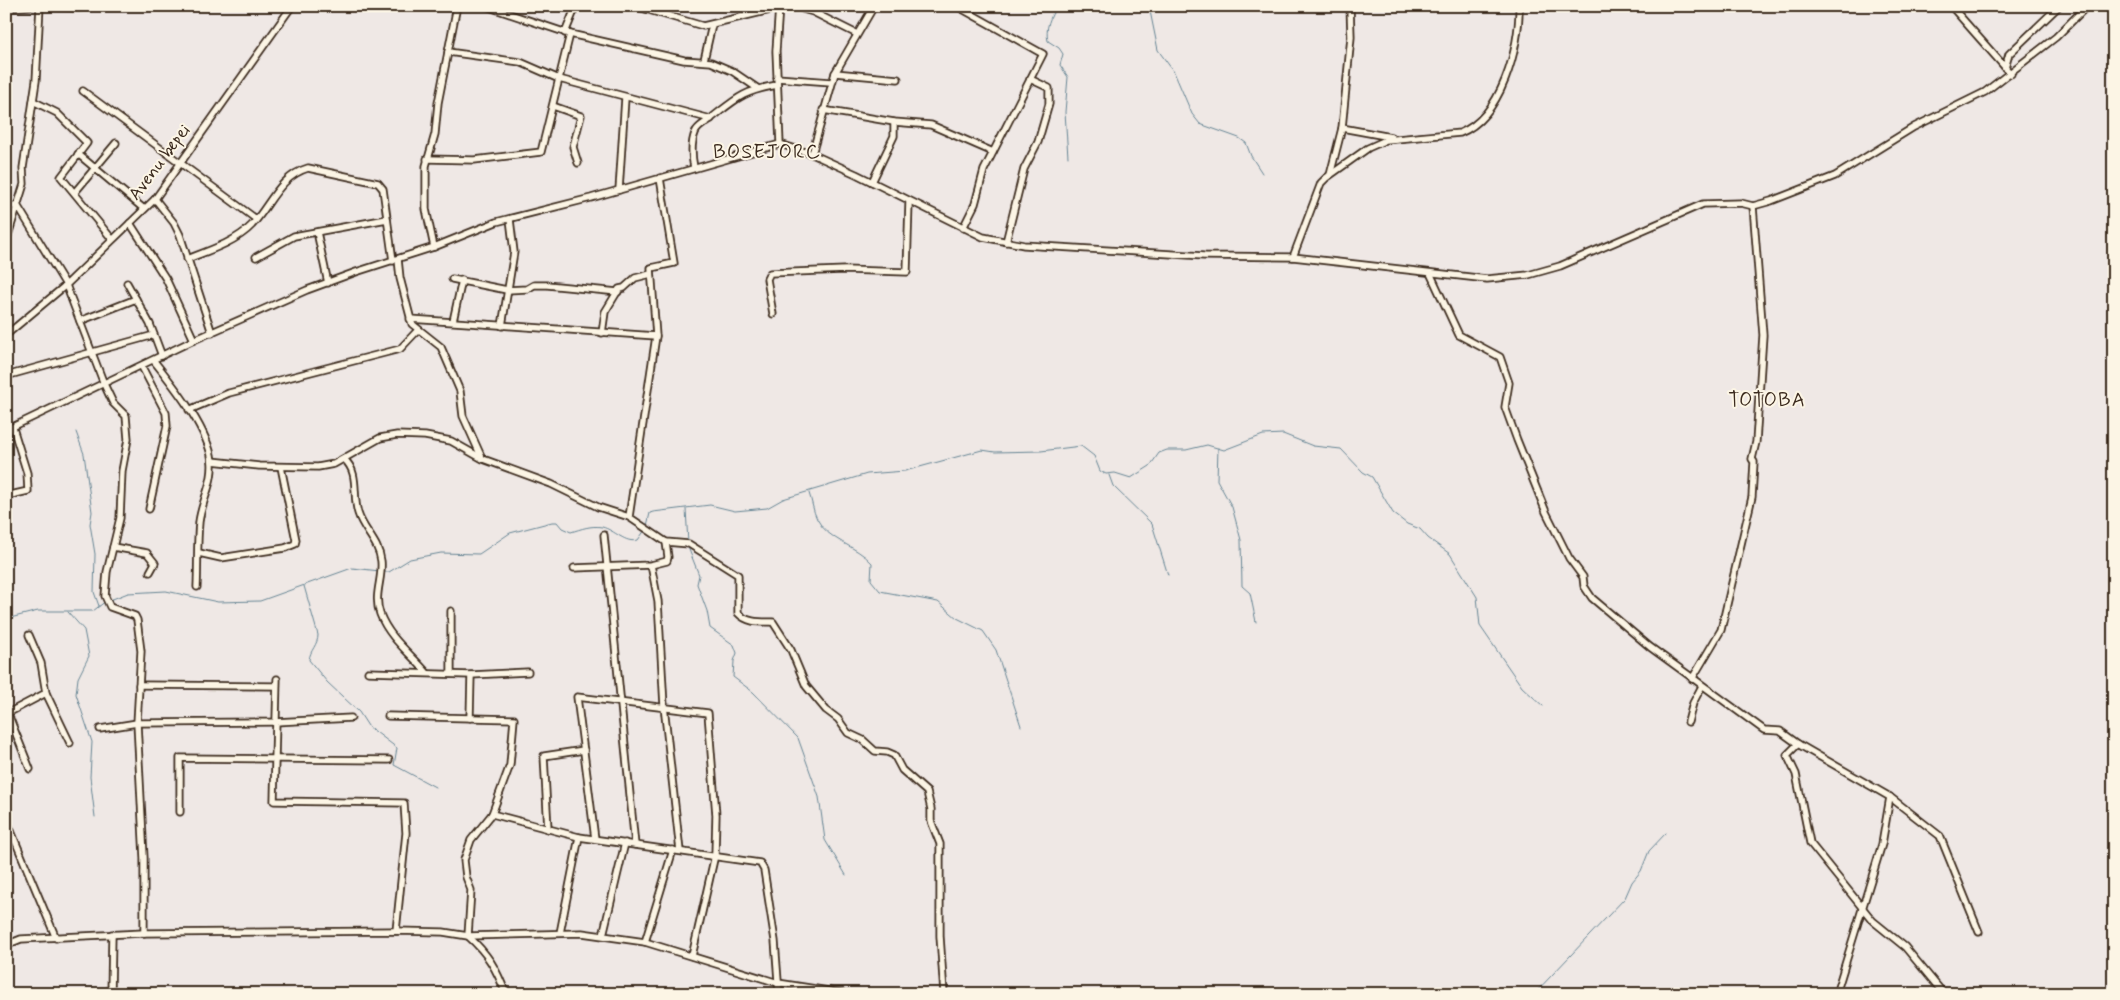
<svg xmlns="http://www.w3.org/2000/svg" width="2120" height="1000" viewBox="0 0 2120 1000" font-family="Mynerve,sans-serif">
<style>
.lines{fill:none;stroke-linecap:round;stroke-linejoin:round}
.stream{stroke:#668594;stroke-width:1}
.minor-casing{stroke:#3b2a1e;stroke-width:9}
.minor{stroke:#fcf5e5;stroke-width:5.5}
.labels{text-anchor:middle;stroke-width:4;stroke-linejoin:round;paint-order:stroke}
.street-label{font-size:18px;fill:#3b2a1e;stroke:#fcf5e5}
.quarter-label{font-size:20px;letter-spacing:1px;fill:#3b2a1e;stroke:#fcf5e5}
</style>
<rect width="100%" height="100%" fill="#efe8e5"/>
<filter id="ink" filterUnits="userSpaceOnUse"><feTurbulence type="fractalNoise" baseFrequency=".02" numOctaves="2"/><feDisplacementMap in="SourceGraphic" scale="10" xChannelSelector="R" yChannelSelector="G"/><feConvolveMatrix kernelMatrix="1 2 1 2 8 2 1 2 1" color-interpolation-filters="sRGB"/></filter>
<g filter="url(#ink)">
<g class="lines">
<g class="stream">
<path d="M 1057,6 C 1050,17 1045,28 1048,41 L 1059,48 L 1063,54 L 1060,65 L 1068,77 L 1065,112 L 1068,157"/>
<path d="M 1149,6 L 1158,50 L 1174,72 L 1192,114 L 1200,124 L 1239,138 L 1246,143 L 1251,156 L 1262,173"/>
<path d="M 76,432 L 84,454 L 92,512 L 90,524 L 95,554 L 94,592 L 99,606"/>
<path d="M 1218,448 L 1217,480 L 1232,507 L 1241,540 L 1242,586 L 1250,593 L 1256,622"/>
<path d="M 1109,475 L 1113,486 L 1152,524 L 1168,575"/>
<path d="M 809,493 C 812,501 813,511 817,519 C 828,541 856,545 872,563 L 871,580 L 880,591 L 938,602 L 957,618 L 983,631 L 996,650 L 1021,726"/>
<path d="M 686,509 L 688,543"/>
<path d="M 647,526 L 650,513 L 653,512 L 710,505 L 735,511 L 767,508 L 783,499 L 867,474 L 905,471 L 982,450 L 995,452 L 1041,451 L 1081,446 L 1094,456 L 1100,471 L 1106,474 L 1115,473 L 1131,478 L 1150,466 L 1159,453 L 1167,450 L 1186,450 L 1207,445 L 1224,450 L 1263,435 L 1283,434 L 1313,446 L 1341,449 L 1363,472 L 1372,477 L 1393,513 L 1407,524 L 1420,529 L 1428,538 L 1450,554 L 1477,597 L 1480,626 L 1522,687 L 1543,706"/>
<path d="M 688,547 L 699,575 L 697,584 L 707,611 L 710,628 L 734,645 L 737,653 L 734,661 L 733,677 L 753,692 L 798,738 L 819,797 L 825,840 L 846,875"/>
<path d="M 384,572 L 389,572 L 410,559 L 441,553 L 479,554 L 510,533 L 552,522 L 557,522 L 562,528 L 571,532 C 581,529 591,525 602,527 C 615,530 625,544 638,540 L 645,530"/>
<path d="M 304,586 L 318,635 C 318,645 310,650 309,660 L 327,682 L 359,712 L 368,726 L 397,748 L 394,765 L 435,787"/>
<path d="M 110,600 L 128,593 L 166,591 L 218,602 L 260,601 L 352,568 L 380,571"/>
<path d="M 68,612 L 84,630 L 89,656 L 78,678 L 76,694 L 92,742 L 90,777 L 95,817"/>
<path d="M 6,619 L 38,611 L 93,611 L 106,601"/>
<path d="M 326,990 L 327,994"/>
<path d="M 1534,994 L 1625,898 L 1632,882 L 1641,871 L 1649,851 L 1666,833"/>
</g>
<defs>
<g id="minor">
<path d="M 50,6 L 78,8 L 98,6"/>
<path d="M 486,6 L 570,34 L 684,60 L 711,62 L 732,71 L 757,88"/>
<path d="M 635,6 L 703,26 L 779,8 L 799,8 L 813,12 L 857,34"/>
<path d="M 779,6 L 776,51 L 780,144"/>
<path d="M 957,6 L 1043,54 L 984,170 L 975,204 L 963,228"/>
<path d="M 1951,6 L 2011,74"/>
<path d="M 6,8 L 31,6"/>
<path d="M 565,33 L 576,6"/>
<path d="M 448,52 L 520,62 L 559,79 L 711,119"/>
<path d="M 704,60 L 712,25"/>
<path d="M 2005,68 L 2009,54 L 2059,6"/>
<path d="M 835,73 L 898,79"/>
<path d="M 777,78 L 831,82"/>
<path d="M 83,91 L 256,219"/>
<path d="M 33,101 L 57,113 L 87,143 L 61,177 L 112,239"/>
<path d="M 553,106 L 581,116 L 573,147 L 578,163"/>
<path d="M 823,110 L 894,122 L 931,125 L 993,152"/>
<path d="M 1342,128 L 1391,137"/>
<path d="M 78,154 L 144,209"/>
<path d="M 812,154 L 835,73 L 874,6"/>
<path d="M 427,159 L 474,160 L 541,152 L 570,34"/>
<path d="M 694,168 C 692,158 691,143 695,133 C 697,127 704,124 709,120 C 736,99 742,91 777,85"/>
<path d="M 1330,175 L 1342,128 L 1351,37 L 1350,6"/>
<path d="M 872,182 L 894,136 L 894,122"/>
<path d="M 619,190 L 625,98"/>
<path d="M 75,192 L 116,143"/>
<path d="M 155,199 L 174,223 L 180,235 L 212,333"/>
<path d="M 6,207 L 17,205 L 66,285 L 104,384 L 113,403 L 126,416 L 128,439 L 122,471 L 120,518 L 107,572 L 105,596 L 110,607 L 135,616 L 137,620 L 141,651 L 137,723 L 144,858 L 144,933"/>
<path d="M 130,223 L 166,279 L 194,340"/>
<path d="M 317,232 L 328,283"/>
<path d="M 6,242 L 24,184 L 23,168 L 36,81 L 40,6"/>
<path d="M 1006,242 L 1024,169 L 1038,142 L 1049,104 L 1049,88 L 1030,79"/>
<path d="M 434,247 L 426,209 L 426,166 L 435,134 L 438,103 L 457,6"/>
<path d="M 256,257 L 294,236 L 387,219"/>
<path d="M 1293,257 L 1321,183 L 1326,178 L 1368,148 L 1386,140 L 1460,133 C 1501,117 1520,48 1519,6"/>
<path d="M 187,259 C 208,251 236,242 252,225 C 270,205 280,176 308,168 L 378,183 L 383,189 L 393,261"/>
<path d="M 398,259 L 400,278 L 412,324 L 441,347 L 460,391 L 463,416 L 482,458"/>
<path d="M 1430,273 L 1459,335 L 1500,357 L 1509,383 L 1505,407 L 1517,440 L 1546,512 L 1569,558 L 1583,577 L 1584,586 L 1592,598 L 1650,647 L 1764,730 L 1780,731 L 1798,744 L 1890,797 L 1940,836 L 1979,932"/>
<path d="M 452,279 L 507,290 L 527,289 L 534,285 L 547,285 L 618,292"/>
<path d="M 127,283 L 150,324 L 162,356"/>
<path d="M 773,314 L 767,279 L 770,273 L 845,270 L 907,272 L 909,202"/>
<path d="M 410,319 L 656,336"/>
<path d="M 80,321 L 136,299"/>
<path d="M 453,321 L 462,280"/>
<path d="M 502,326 L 514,252 L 510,219"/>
<path d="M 602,333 L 605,312 L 619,289 L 624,288 L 635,278 L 651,274"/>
<path d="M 6,335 L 66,285 L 155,199 L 292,6"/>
<path d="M 154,361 C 174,386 204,424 211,455 C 216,480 202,498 199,522 C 197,543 198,565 197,587"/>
<path d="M 142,367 L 166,413 L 167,426 L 149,509"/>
<path d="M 6,376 L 154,335"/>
<path d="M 189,410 L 229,393 L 400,349 L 418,330"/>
<path d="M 6,430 L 194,340 L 307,290 L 356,272 L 434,247 L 496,222 L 591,198 L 780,144 L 812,154 L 856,174 L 983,237 L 1024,245 L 1204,256 L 1293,257 L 1487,279 L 1528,275 L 1560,266 L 1703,204 L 1741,203 L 1753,206 L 1771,201 L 1835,176 L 1914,127 L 1985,92 L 2056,37 L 2087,6"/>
<path d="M 344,459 C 360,473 352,494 358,513 C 363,530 379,542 381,561 C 383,579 373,595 380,614 C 389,638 411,654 427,673"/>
<path d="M 212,461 L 259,466 L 318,467 L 334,464 L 380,438 L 397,435 L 425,436 L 451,441 L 483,459 L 551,484 L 598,507 L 629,517 L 666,542 L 689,544 L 738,575 L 738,613 C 747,623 760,622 773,622 L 791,650 L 806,686 L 826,710 L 838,719 L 848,733 L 863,740 L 875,751 L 887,752 L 894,755 L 902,770 L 927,792 L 931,809 L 931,821 L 940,844 L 940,936 L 944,994"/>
<path d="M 6,496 L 28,491 L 27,473 L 13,428"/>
<path d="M 629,517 L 656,336 L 651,268 L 674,263 L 660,178"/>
<path d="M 604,535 L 635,845"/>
<path d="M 113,547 L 147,553 L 155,563 L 150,572"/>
<path d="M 199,553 L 221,558 L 285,548 L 295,544 L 296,540 L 281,467"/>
<path d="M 651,565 L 658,601 L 664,706 L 680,851"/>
<path d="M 574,568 L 651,565 L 667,561 L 668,557 L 666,542"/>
<path d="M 451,611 L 451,674"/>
<path d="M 29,635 L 41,663 L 46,693 L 70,743"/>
<path d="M 368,672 L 471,675 L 528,672"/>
<path d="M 277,679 L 274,801 L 404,803 L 406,833 L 396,931"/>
<path d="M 1692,679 L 1721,630 L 1752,497 L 1754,462 L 1752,459 L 1756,442 L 1763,335 L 1753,206"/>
<path d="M 139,685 L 276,686"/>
<path d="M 6,709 L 30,769"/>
<path d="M 6,714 L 46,693"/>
<path d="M 388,716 L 514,719 L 510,765 L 492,814 L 471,840 L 464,860 L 466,877 L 471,890 L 468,936 C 488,954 496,968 506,994"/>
<path d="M 470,718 L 471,675"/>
<path d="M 1688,722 L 1693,703 L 1702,686"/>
<path d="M 100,729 L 137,723 L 275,722 L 351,718"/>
<path d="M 1798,744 L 1787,755 L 1796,774 L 1810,843 L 1873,921 L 1905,947 L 1944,994"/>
<path d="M 180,812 L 180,758 L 389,760"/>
<path d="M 492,814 L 579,837 L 760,863 L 764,870 L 775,941 L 779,994"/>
<path d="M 6,819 L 56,938"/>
<path d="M 548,829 L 544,756 L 584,750"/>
<path d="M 595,839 L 577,697 L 708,713 L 716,815 L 715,855 L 692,956"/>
<path d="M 560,933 L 579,837"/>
<path d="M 603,935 L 625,843"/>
<path d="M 645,942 L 673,850"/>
<path d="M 6,945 L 21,939 L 144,933 L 396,931 L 443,932 L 468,936 L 582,933 L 645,942 L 778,983 L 848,994"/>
<path d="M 111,994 L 112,934"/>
<path d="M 1836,994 L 1882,844 L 1890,797"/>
</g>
</defs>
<use href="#minor" class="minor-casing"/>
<use href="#minor" class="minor"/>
</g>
</g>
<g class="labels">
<g class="street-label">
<text transform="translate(159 162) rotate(-53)" y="6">Avenu bepei</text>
</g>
<g class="quarter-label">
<text x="767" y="158">BOSEJORC</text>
<text x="1767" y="406">TOTOBA</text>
</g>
</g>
<rect width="2120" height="1000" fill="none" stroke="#fcf5e5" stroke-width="25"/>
<rect x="12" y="12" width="2095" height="975" fill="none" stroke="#3b2a1e" stroke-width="2" filter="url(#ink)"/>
</svg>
